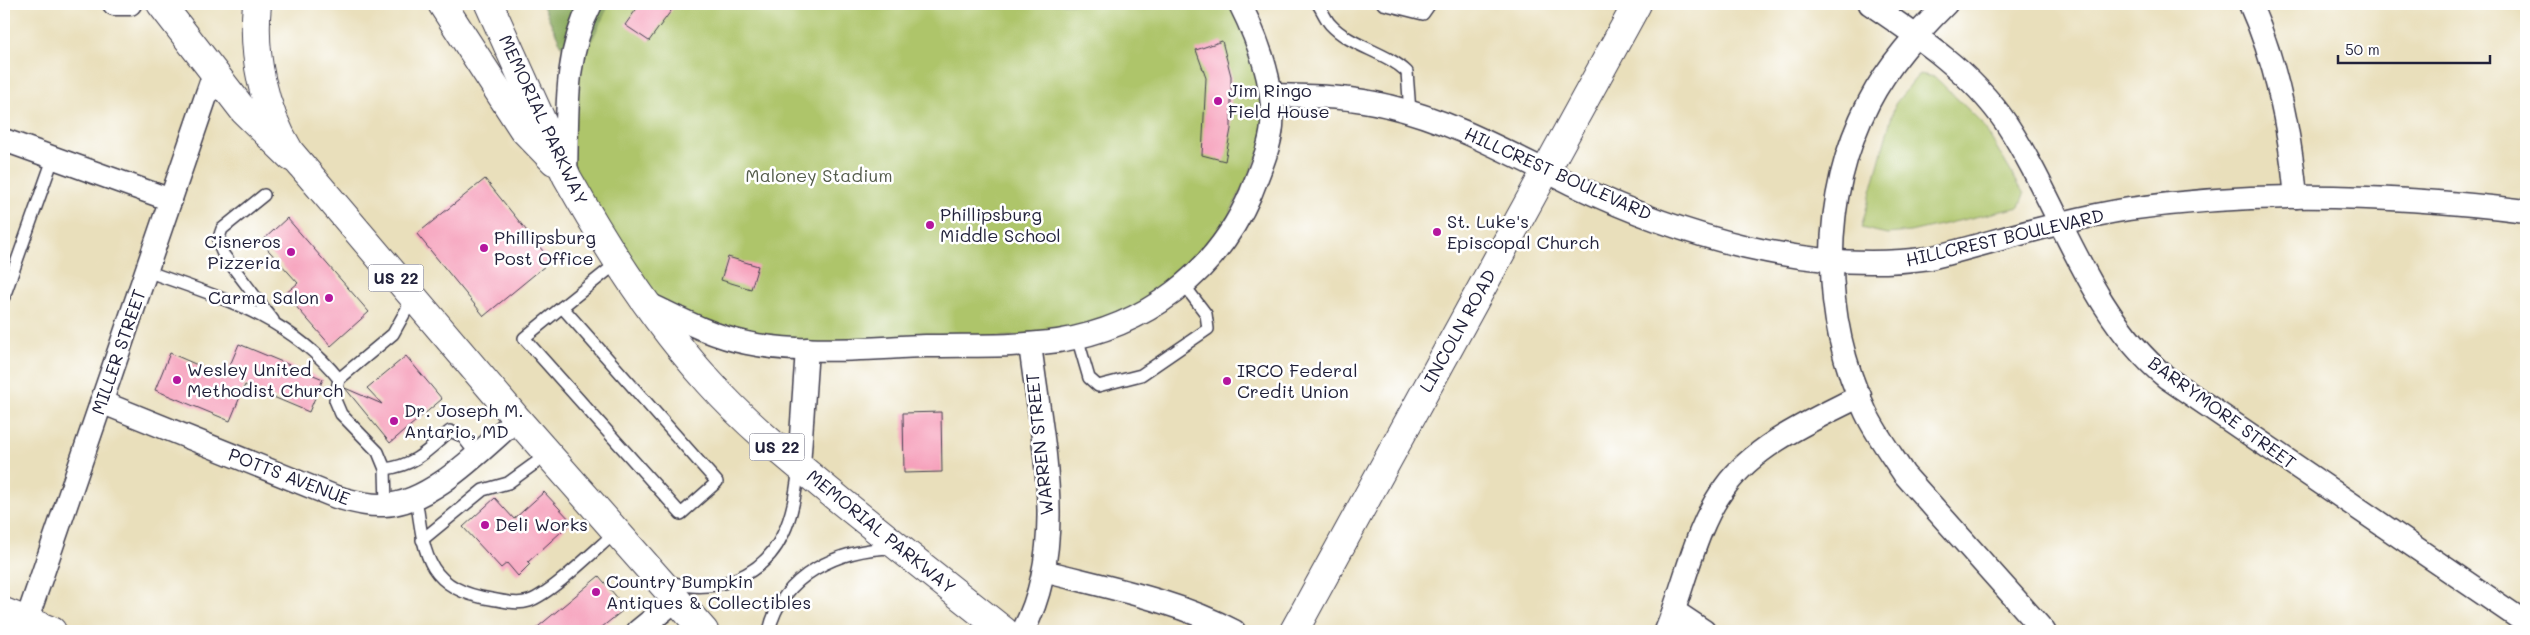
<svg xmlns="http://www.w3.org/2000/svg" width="2530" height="635" viewBox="0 0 2530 635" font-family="Mali,sans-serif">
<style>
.green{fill:#aec56a;stroke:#687452}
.forest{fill:#8aaa5e;stroke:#56664c}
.building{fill:#f6a0bb}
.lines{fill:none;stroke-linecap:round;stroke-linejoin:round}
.service-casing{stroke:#403e4e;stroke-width:14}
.minor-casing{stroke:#403e4e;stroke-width:25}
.tertiary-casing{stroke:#403e4e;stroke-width:30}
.secondary-casing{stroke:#403e4e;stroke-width:30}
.trunk-casing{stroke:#403e4e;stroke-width:30}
.service{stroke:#fff;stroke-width:11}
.minor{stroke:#fff;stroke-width:22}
.tertiary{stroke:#fff;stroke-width:28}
.secondary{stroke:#fff;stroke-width:28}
.trunk{stroke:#fff;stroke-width:28}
.poi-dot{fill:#b5179e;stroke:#fff;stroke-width:2}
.labels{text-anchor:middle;stroke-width:5;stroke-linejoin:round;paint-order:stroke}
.shield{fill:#fff;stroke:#646476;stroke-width:1}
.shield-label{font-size:16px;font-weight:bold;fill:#22223b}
.poi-label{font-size:18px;fill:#22223b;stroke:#fff;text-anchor:start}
.street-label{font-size:18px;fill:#22223b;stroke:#fff}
.park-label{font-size:18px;fill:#535b4b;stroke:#fff}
</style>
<rect width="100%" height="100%" fill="#fff"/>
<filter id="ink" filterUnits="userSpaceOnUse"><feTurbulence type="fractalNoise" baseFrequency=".02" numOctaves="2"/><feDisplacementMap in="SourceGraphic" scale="10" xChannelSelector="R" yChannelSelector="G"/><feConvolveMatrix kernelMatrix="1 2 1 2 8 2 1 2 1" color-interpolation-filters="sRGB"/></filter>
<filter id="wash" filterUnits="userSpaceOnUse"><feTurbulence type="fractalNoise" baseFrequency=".0096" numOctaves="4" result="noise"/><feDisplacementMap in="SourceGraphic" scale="20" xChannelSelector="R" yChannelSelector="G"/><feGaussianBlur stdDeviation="1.12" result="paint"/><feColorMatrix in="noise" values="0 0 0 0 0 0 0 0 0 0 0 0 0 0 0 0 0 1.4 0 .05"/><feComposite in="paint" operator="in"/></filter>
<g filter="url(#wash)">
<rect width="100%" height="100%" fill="#e9dfbb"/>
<g class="green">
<path d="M 591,4 L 1240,4 L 1272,127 L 1205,265 L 1100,332 L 788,349 L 644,302 L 581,203 L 567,138 Z"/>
<path d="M 1919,74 L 1935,77 L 1982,123 L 2024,194 L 2019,207 L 1910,232 L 1887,234 L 1861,228 L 1895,104 Z"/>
</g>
<path class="forest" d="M 542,4 L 609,4 L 575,74 Z"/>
<g id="blocks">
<g class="building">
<path d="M 640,4 L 676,4 L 649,41 L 625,25 Z"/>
<path d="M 1222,41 L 1231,76 L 1231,129 L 1225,161 L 1202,155 L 1206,78 L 1196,50 Z"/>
<path d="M 485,179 L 551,261 L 484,316 L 417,234 Z"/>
<path d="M 287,218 L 369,312 L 331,346 L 285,294 L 298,283 L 261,242 Z"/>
<path d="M 728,257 L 758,266 L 751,289 L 721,280 Z"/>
<path d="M 239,344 L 323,379 L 309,412 L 245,385 L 230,421 L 155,390 L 170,353 L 225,377 Z"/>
<path d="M 406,356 L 442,399 L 390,443 L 345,388 L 382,404 L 367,388 Z"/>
<path d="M 941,412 L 942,472 L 904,473 L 903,413 Z"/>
<path d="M 544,492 L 572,522 L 528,562 L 530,564 L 518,576 L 507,563 L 501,568 L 463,527 L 495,498 L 514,519 Z"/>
<path d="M 599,576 L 626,608 L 597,631 L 533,631 Z"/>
</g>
</g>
</g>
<g filter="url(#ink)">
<use href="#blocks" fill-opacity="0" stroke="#403e4e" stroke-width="1"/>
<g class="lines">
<defs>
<g id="service">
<path d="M 1318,4 C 1322,10 1325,18 1330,24 C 1351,47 1385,51 1407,72 L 1410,112"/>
<path d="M 1383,4 L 1423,14 L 1430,4"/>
<path d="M 264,195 L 222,229 C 218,239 218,244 223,254 L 273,320"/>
<path d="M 146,271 C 219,297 289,316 339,379"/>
<path d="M 4,297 L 53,159"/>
<path d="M 413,298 L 393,334 L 339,379 L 335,400 L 341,414 L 378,452 L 385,469 C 416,465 428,450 450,431 L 462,436 L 476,454"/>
<path d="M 562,307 L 717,482 L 681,514 L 524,338 Z"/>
<path d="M 562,307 L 617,263"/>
<path d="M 1077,337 L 1089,378 L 1098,386 L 1141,375 L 1208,329 L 1206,314 L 1184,285"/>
<path d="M 385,469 L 386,505"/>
<path d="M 416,497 C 424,552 425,589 491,599 C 503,601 517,605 529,601 C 552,593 596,549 616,532"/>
<path d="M 422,540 L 483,490 L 508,483 L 548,454"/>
<path d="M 667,581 C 711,596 763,578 783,534 C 793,514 796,490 799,468"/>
<path d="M 769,631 C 782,574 840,549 893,548"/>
</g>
<g id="minor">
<path d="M 114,4 L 130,4"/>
<path d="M 1870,4 C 1919,37 1972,73 2006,123 C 2061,207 2087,312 2167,378 L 2526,623"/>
<path d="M 1946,4 C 1917,33 1888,65 1869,102 C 1820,197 1820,316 1866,413 C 1876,434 1891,454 1904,474 L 2044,631"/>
<path d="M 2250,4 C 2277,64 2290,132 2296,197"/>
<path d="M 1271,95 C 1311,96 1349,96 1388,106 C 1453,121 1512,155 1572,184 C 1680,236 1810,275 1930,258 C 1994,242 2065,219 2129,209 C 2260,190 2395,195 2526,211"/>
<path d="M 4,140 L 171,200"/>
<path d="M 566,173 C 568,115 563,57 591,4"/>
<path d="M 645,302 C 678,318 711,336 747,343 C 805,355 867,348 926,346 C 970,345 1015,347 1058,341 C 1145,327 1216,274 1251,193 C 1259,172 1270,148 1272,126 C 1275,85 1258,40 1240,4"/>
<path d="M 101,402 L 336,497 C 352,501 367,506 384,505 C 431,504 483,448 517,419"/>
<path d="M 799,466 L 807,349"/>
<path d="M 1044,571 C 1109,588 1175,600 1234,631"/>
<path d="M 1674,611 L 1704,631"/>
<path d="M 23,631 L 214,73"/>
<path d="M 638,631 L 676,600"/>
<path d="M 1023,631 C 1069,543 1041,437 1030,344"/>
<path d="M 1666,631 C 1685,585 1695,527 1725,487 C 1756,444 1813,420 1860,396"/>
</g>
<g id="tertiary">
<path d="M 161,4 L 244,111 L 291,157"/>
<path d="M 4,612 L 52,631"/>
</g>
<path id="secondary" d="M 1294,631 L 1637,4"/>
<g id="trunk">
<path d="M 257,4 C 252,55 263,108 290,152 L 517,419 L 704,631"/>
<path d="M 442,4 L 523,129 L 554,161"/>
<path d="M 489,4 L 567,177 C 608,250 653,320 709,382 C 748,426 796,464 841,501 C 895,545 950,588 1004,631"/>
</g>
</defs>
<use href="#service" class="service-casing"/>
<use href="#minor" class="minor-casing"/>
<use href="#tertiary" class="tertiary-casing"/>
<use href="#secondary" class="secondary-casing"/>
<use href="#trunk" class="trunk-casing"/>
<use href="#service" class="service"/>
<use href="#minor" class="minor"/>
<use href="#tertiary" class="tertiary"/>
<use href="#secondary" class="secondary"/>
<use href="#trunk" class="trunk"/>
</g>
</g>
<g class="poi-dot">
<circle cx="1218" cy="101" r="5"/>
<circle cx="930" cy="225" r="5"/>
<circle cx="1437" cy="232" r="5"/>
<circle cx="484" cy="248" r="5"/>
<circle cx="291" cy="252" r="5"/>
<circle cx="329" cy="298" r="5"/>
<circle cx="177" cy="380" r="5"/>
<circle cx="1227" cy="381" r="5"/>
<circle cx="394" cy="421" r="5"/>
<circle cx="485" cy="525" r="5"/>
<circle cx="596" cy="592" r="5"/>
</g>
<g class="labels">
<g class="shield">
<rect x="368.5" y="264.5" width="55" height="27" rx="4"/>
<rect x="749.5" y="433.5" width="55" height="27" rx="4"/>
</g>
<g class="shield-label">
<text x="396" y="284">US 22</text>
<text x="777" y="453">US 22</text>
</g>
<g class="poi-label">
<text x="1228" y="97">Jim Ringo<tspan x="1228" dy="21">Field House</tspan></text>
<text x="940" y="221">Phillipsburg<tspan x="940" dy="21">Middle School</tspan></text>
<text x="1447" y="228">St. Luke's<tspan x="1447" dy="21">Episcopal Church</tspan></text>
<text x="494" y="244">Phillipsburg<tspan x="494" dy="21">Post Office</tspan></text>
<text x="281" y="248" text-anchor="end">Cisneros<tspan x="281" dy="21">Pizzeria</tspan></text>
<text x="319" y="304" text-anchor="end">Carma Salon</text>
<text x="187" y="376">Wesley United<tspan x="187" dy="21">Methodist Church</tspan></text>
<text x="1237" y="377">IRCO Federal<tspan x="1237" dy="21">Credit Union</tspan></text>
<text x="404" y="417">Dr. Joseph M.<tspan x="404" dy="21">Antario, MD</tspan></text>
<text x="495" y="531">Deli Works</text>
<text x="606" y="588">Country Bumpkin<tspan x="606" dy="21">Antiques &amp; Collectibles</tspan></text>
</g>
<g class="street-label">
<text transform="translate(543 120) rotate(65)" y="6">MEMORIAL PARKWAY</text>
<text transform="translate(1558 174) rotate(24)" y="6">HILLCREST BOULEVARD</text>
<text transform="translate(2005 238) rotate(-13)" y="6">HILLCREST BOULEVARD</text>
<text transform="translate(1458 331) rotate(-61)" y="6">LINCOLN ROAD</text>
<text transform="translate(119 352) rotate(-71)" y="6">MILLER STREET</text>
<text transform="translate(2222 413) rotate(36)" y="6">BARRYMORE STREET</text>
<text transform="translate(1040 444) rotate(-96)" y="6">WARREN STREET</text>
<text transform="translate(289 477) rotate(21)" y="6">POTTS AVENUE</text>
<text transform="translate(881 532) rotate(39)" y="6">MEMORIAL PARKWAY</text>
</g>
<g class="park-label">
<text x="819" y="182">Maloney Stadium</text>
</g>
</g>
<rect width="2530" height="635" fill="none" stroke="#fff" stroke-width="20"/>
<path d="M2338 55v8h152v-8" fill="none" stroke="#22223b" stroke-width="2.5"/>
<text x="2345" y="55" font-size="15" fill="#22223b" stroke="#ffffff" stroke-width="4" paint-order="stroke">50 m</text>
</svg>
